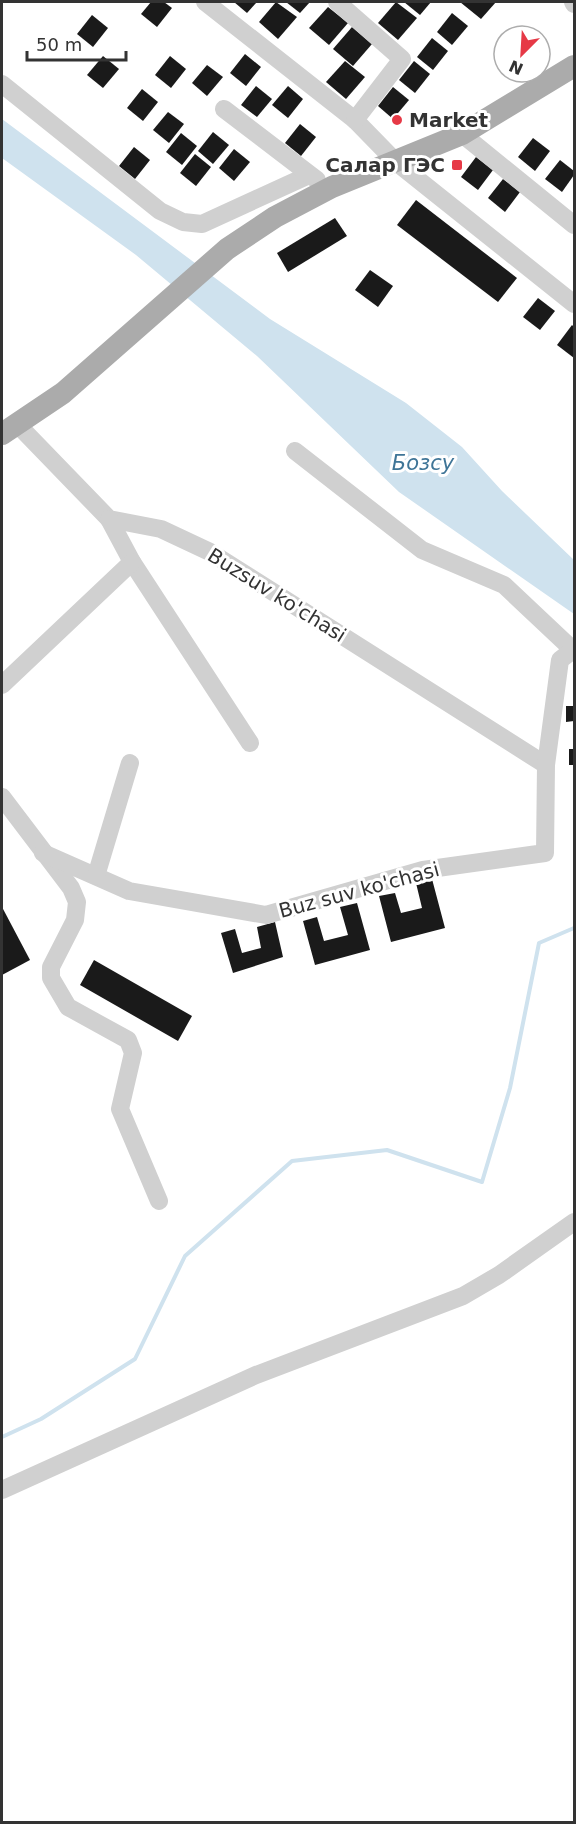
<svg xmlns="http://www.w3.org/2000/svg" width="576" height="1824" viewBox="0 0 576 1824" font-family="'DejaVu Sans',sans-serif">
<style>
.water{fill:#cfe2ee}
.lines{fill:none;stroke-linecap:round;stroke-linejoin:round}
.stream{stroke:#cfe2ee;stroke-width:4}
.building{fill:#1a1a1a}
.minor{stroke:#d0d0d0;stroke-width:18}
.major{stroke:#ababab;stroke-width:22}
.poi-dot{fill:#e63946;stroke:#fff;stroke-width:2}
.labels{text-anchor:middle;stroke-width:6;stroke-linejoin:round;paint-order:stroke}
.poi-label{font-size:20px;font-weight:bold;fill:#333;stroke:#fff;text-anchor:start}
.street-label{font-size:20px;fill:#333;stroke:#fff}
.water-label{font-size:21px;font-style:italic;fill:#3f7597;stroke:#fff}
</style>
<rect width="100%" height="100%" fill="#fff"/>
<path class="water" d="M 2,119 L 270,319 L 406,403 L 462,447 L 502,491 L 574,560 L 574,614 L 399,492 L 257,356 L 136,255 L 2,158 Z"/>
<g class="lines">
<path class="stream" d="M 2,1437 L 41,1419 L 135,1359 L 185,1256 L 292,1161 L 387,1150 L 482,1182 L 510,1088 L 539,943 L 574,928"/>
</g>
<g class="building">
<path d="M 151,2 L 164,2 L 172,8 L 157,27 L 141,14 Z"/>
<path d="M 234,2 L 257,2 L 247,13 Z"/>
<path d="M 276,2 L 297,17 L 278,39 L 259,22 Z"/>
<path d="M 286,2 L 310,2 L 300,13 Z"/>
<path d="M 396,2 L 417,18 L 398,40 L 378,23 Z"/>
<path d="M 404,2 L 431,2 L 420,15 Z"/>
<path d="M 460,2 L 496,2 L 481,19 Z"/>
<path d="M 328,7 L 348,23 L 329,45 L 309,28 Z"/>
<path d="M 452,13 L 468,26 L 452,45 L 437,32 Z"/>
<path d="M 92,15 L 108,28 L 93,47 L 77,34 Z"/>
<path d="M 352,27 L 372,44 L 353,66 L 333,49 Z"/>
<path d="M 432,38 L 448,51 L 433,70 L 417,57 Z"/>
<path d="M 245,54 L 261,67 L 246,86 L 230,73 Z"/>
<path d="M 103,56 L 119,69 L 103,88 L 87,75 Z"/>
<path d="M 170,56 L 186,69 L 171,88 L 155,75 Z"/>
<path d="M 345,61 L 365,77 L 346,99 L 326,82 Z"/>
<path d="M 414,61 L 430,74 L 415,93 L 399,80 Z"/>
<path d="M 207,65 L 223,77 L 207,96 L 192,83 Z"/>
<path d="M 256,86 L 272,99 L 257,117 L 241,105 Z"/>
<path d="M 288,86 L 303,99 L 288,118 L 272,105 Z"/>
<path d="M 393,87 L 409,100 L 393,119 L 378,106 Z"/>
<path d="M 142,89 L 158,102 L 143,121 L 127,108 Z"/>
<path d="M 168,112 L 184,124 L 169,143 L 153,130 Z"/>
<path d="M 300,124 L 316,137 L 301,156 L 285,143 Z"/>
<path d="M 213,132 L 229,145 L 213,164 L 198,151 Z"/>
<path d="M 181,133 L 197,146 L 182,165 L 166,152 Z"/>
<path d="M 533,138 L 550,151 L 535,171 L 518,157 Z"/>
<path d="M 134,147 L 150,160 L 135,179 L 119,166 Z"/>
<path d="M 234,149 L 250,162 L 234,181 L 219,168 Z"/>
<path d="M 195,154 L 211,167 L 196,186 L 180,173 Z"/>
<path d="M 476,157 L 493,170 L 478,190 L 461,177 Z"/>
<path d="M 560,160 L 574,171 L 574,175 L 562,192 L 545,179 Z"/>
<path d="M 503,179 L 520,192 L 505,212 L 488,198 Z"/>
<path d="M 416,200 L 517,278 L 498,302 L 397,225 Z"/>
<path d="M 335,218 L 347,236 L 288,272 L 277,253 Z"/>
<path d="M 370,270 L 393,286 L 378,307 L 355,290 Z"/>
<path d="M 538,298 L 555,311 L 540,330 L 523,317 Z"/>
<path d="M 572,325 L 574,327 L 574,358 L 557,345 Z"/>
<path d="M 566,706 L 574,706 L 574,721 L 566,722 Z"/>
<rect x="569" y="749" width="5" height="16"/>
<path d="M 432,879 L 445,928 L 391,942 L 379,896 L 395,893 L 401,913 L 422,908 L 416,883 Z"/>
<path d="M 357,903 L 370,950 L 315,965 L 303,921 L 317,917 L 324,941 L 348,935 L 340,907 Z"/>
<path d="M 2,907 L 30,960 L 2,975 Z"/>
<path d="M 275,922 L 283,957 L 233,973 L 221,933 L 235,929 L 242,953 L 261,948 L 257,927 Z"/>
<path d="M 94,960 L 192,1016 L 178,1041 L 80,985 Z"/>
</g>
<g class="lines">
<g class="minor">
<path d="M 205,2 L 355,120 L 396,162 L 574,304"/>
<path d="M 337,2 L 402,59 L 355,120"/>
<path d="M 573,2 L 574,4"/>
<path d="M 2,84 L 160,211 L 183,222 L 202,224 L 309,175"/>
<path d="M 224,109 L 317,180"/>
<path d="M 462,134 L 574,225"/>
<path d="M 18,425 L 109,519 L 161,529 L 210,552 L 546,765"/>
<path d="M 295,451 L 422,550 L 504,585 L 574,651"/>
<path d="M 109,519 L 132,562 L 250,743"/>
<path d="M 2,685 L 132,562"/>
<path d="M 2,797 L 71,888 L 77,902 L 75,920 L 51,967 L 51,978 L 68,1007 L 128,1040 L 133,1053 L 120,1109 L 159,1201"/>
<path d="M 43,853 L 129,891 L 266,915 L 423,870 L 545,853 L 546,765 L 560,660 L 573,650"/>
<path d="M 96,876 L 130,763"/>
<path d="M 2,1490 L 256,1375 L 463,1296 L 499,1275 L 574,1222"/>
</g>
<path class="major" d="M 2,434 L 63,393 L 227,249 L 275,217 L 332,187 L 462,134 L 574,66"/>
</g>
<g class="poi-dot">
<circle cx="397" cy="120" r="6"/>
<rect x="451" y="159" width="12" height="12" rx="3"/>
</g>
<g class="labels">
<g class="poi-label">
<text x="409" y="127">Market</text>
<text x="445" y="172" text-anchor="end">Салар ГЭС</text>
</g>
<g class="street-label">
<text transform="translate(277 595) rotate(32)" y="7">Buzsuv ko'chasi</text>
<text transform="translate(359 890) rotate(-15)" y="7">Buz suv ko'chasi</text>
</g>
<g class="water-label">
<text x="423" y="470">Бозсу</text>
</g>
</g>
<rect width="576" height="1824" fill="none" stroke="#333333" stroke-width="6"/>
<g transform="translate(522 54) rotate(204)"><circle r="28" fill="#ffffff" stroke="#adadad" stroke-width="1.5"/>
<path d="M0-4.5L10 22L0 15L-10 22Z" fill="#e63946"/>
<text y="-9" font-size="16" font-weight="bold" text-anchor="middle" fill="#333333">N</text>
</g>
<path d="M27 51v9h99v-9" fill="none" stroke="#333333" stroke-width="3"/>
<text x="36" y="51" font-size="18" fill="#333333" stroke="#ffffff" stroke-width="4.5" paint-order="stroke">50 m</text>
</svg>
